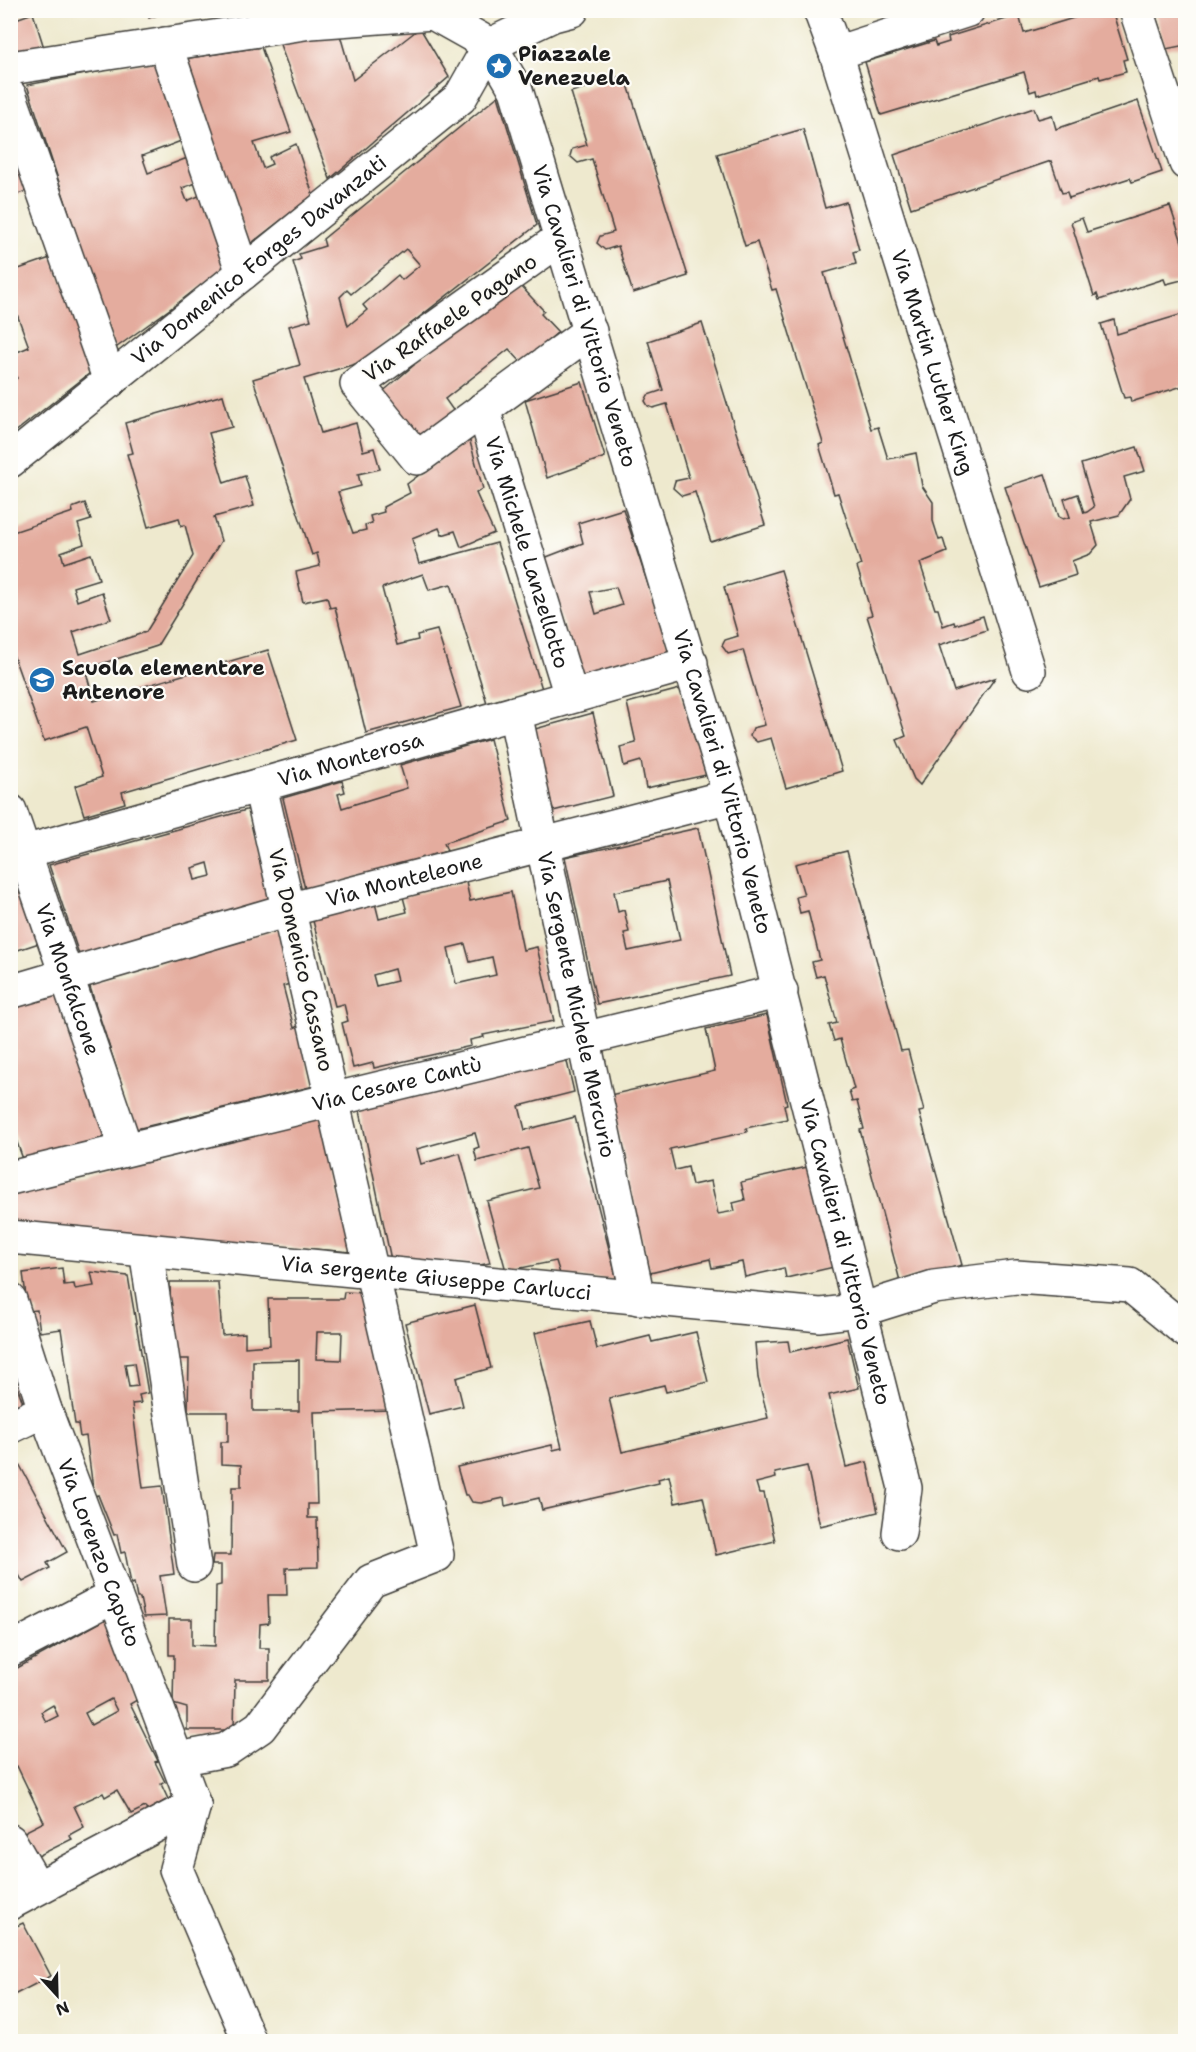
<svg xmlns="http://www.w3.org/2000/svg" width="1196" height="2052" viewBox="0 0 1196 2052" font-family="'Shantell Sans',sans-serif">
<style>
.building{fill:#e4ac9e;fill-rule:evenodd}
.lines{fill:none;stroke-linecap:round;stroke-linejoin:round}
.minor-casing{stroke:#3c3b37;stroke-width:36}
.tertiary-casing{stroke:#3c3b37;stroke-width:36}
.minor{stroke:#fff;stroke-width:33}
.tertiary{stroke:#fff;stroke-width:33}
.labels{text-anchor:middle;stroke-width:4.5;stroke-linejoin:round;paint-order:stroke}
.poi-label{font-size:21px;font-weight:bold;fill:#1c1c1c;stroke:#fdfcf7;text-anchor:start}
.street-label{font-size:21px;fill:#1c1c1c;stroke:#fdfcf7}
</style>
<rect width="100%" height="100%" fill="#fdfcf7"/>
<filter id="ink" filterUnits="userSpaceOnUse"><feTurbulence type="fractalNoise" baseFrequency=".0167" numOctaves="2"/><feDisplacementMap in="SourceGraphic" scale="12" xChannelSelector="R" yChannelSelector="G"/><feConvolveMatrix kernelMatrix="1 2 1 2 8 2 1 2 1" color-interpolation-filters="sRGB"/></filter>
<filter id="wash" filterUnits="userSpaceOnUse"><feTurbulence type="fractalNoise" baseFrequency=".008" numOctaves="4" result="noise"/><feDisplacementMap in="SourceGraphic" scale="24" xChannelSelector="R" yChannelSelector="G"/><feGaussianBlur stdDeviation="1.35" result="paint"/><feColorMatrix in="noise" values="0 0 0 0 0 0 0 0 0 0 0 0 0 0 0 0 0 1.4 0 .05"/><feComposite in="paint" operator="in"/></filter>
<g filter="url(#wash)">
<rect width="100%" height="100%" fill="#eee9ce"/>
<g id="blocks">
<g class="building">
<path d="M 147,10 L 169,10 L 169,11 L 149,18 Z"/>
<path d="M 235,10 L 286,10 L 237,21 Z"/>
<path d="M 1100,10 L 1112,10 L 1127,59 L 1123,60 L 1126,72 L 1100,79 L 1099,76 L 1037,95 L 1036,90 L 1030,92 L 1024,72 L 881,115 L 865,62 L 934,41 L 936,46 L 949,42 L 948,37 L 1019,15 L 1024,33 Z"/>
<path d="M 1154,10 L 1186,10 L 1186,45 L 1166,49 Z"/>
<path d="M 33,13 L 45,51 L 19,56 L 10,31 L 10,21 Z"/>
<path d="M 420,28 L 449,77 L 330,179 L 279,42 L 340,35 L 353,80 Z"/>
<path d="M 261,47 L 291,132 L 254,143 L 263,168 L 272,164 L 269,157 L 296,144 L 313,195 L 249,245 L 183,59 Z"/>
<path d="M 155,61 L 181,141 L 142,156 L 148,173 L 190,157 L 199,182 L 182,188 L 187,201 L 201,195 L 228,267 L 117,347 L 113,346 L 27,85 Z"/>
<path d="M 625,75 L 688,276 L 633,293 L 618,246 L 605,250 L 597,243 L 600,236 L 614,232 L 592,159 L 578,163 L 570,156 L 572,149 L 587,145 L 571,92 Z"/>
<path d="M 498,96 L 537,225 L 362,362 L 304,379 L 321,433 L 356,423 L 363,451 L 374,448 L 380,469 L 358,474 L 361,486 L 338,492 L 353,533 L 366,530 L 365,525 L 372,523 L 370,516 L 384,512 L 383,507 L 410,493 L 407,484 L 469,438 L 483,489 L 476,493 L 494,533 L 461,547 L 455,531 L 442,535 L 439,528 L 412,539 L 419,564 L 497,543 L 542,689 L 487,703 L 451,584 L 429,590 L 423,574 L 382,588 L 397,645 L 418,640 L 417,635 L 437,630 L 461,707 L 366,733 L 335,607 L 330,608 L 327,597 L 303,602 L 296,572 L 320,566 L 317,553 L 312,555 L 253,379 L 300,365 L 289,326 L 311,320 L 293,262 L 301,259 L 299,254 L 325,246 L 323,239 ZM 406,249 L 420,265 L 402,280 L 398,275 L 363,305 L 367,310 L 348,326 L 340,297 L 347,290 L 351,294 Z"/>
<path d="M 1138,101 L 1162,172 L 1132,182 L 1130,178 L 1069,198 L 1067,192 L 1062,193 L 1051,161 L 911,208 L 894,155 L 1034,108 L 1038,119 L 1052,115 L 1056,129 Z"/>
<path d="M 803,129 L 825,208 L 846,202 L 859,250 L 853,252 L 856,264 L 824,273 L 871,429 L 878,427 L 888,459 L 916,453 L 922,486 L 933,502 L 933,521 L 939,540 L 943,539 L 947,552 L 920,563 L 935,609 L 938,609 L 943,626 L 954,622 L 955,625 L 983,616 L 987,630 L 939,645 L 954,691 L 995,678 L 920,785 L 914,779 L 897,740 L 906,736 L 867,616 L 872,615 L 857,567 L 861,565 L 838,493 L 834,494 L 819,445 L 823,443 L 776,289 L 772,290 L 757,242 L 745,246 L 717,154 Z"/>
<path d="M 10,156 L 13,163 L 24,160 L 34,188 L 10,197 Z"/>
<path d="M 1170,206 L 1186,254 L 1186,279 L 1166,284 L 1164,279 L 1099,300 L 1097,294 L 1094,296 L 1071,222 L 1082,218 L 1087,232 Z"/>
<path d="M 10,222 L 17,239 L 10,241 Z"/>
<path d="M 53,257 L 95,369 L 10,436 L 10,384 L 17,378 L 10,367 L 10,355 L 29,347 L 10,295 L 10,272 Z"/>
<path d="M 520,285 L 544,311 L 541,314 L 558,332 L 522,363 L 509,349 L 445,399 L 455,413 L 417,442 L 380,394 L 414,365 L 412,363 Z"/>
<path d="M 1186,313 L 1186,385 L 1131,402 L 1130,397 L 1124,398 L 1101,324 L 1114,320 L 1117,334 Z"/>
<path d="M 702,323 L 765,525 L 711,542 L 695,492 L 682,496 L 673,488 L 675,481 L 689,478 L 667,404 L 653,408 L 648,406 L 645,401 L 648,395 L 663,390 L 648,341 Z"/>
<path d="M 582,382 L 605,457 L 547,478 L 525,400 Z"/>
<path d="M 223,395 L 232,427 L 209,433 L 224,483 L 245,476 L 254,506 L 214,517 L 221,541 L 157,646 L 85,669 L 94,701 L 268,650 L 297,740 L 122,792 L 125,803 L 84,815 L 75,786 L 102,777 L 86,727 L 44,741 L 10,646 L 10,533 L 73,512 L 72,508 L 85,503 L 91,520 L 78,524 L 84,544 L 61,552 L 64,563 L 91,554 L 99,579 L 73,587 L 77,601 L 102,592 L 111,619 L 73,632 L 80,654 L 146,632 L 193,556 L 185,525 L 181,526 L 179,518 L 148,527 L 127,454 L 133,453 L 125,423 Z"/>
<path d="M 1137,447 L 1145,471 L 1124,477 L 1130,499 L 1119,515 L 1091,522 L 1098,545 L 1090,554 L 1072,561 L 1076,575 L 1039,587 L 1005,487 L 1045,474 L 1059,517 L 1063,519 L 1070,517 L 1064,499 L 1078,494 L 1084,513 L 1087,512 L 1094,507 L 1081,464 Z"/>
<path d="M 623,509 L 671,654 L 580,680 L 544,558 L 583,543 L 578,523 ZM 616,587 L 622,605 L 596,614 L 590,592 Z"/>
<path d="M 781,570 L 842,771 L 786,788 L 771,738 L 757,742 L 750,736 L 753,728 L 765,725 L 743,650 L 728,654 L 722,646 L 725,640 L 738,636 L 724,587 Z"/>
<path d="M 680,689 L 706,775 L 646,788 L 641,761 L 624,766 L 620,747 L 636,743 L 627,703 Z"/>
<path d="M 593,713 L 613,796 L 553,811 L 535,729 Z"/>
<path d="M 490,739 L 511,821 L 444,843 L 447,851 L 306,893 L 283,798 L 342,781 L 345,792 L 338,794 L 342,808 L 407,788 L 400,765 Z"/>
<path d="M 250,809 L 272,903 L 80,957 L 49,865 ZM 208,863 L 211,876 L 195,880 L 192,868 Z"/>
<path d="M 698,828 L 730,976 L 597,1004 L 565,857 ZM 667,881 L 680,940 L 628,951 L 624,933 L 629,932 L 624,910 L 618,912 L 614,892 Z"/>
<path d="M 847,851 L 901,1051 L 908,1050 L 924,1111 L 919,1112 L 962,1265 L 900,1281 L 860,1130 L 864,1129 L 857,1101 L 852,1102 L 849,1091 L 854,1089 L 840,1039 L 834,1041 L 829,1025 L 837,1023 L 824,975 L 816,977 L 812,962 L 820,960 L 808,911 L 800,913 L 796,897 L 804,895 L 795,864 Z"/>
<path d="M 15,874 L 39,943 L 12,952 L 10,875 Z"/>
<path d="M 466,882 L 470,901 L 511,892 L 523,950 L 537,947 L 554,1021 L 483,1035 L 484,1037 L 470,1040 L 471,1046 L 374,1068 L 373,1063 L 353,1068 L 342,1023 L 348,1021 L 344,1004 L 335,1006 L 312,917 L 375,903 L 379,919 L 407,912 L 403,897 ZM 465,944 L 470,962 L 492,957 L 496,975 L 456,984 L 448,948 ZM 394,969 L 397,981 L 376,986 L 373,975 Z"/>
<path d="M 279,929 L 293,983 L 283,986 L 294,1028 L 298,1026 L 314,1086 L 136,1129 L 89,984 Z"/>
<path d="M 55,992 L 106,1137 L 23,1159 L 10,1123 L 10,1006 Z"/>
<path d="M 767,1015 L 787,1104 L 784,1105 L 787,1119 L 746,1128 L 747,1132 L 670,1149 L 675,1170 L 688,1167 L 692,1185 L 711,1181 L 718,1214 L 735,1211 L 733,1203 L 745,1200 L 741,1182 L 812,1166 L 834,1267 L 786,1278 L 784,1268 L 745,1277 L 742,1262 L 712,1268 L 710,1259 L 650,1273 L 610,1095 L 715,1071 L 706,1029 Z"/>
<path d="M 565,1053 L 574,1092 L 519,1106 L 525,1130 L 575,1117 L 617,1280 L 561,1277 L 556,1261 L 506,1271 L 487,1201 L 539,1188 L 528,1148 L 477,1161 L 474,1149 L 479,1147 L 475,1133 L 417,1149 L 421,1164 L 460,1153 L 490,1263 L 480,1265 L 391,1260 L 359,1106 Z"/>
<path d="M 320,1112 L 352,1252 L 10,1226 L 10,1194 Z"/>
<path d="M 62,1268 L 64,1285 L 74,1284 L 75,1289 L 94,1286 L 91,1272 L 128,1276 L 148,1393 L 139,1395 L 141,1403 L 132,1404 L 143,1488 L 162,1486 L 174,1574 L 160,1576 L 166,1616 L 144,1617 L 140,1598 L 137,1598 L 134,1583 L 131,1584 L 125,1552 L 121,1553 L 117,1534 L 114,1535 L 98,1495 L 94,1496 L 86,1436 L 80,1437 L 78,1424 L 75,1424 L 61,1329 L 40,1332 L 37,1310 L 28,1311 L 23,1273 ZM 134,1363 L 138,1386 L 129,1387 L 125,1364 Z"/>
<path d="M 170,1282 L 218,1282 L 222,1335 L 245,1333 L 245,1347 L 270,1345 L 268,1299 L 343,1299 L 344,1292 L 366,1293 L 391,1410 L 314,1412 L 317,1504 L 308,1504 L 308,1518 L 317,1518 L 318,1567 L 286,1568 L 287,1595 L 268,1595 L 269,1623 L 260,1624 L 259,1648 L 269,1648 L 269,1680 L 235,1680 L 234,1730 L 187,1730 L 187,1708 L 173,1704 L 174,1655 L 169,1655 L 169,1619 L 192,1619 L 192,1645 L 215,1646 L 216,1586 L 221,1585 L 221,1565 L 212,1565 L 213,1555 L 231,1555 L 232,1487 L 241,1487 L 241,1465 L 221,1464 L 221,1442 L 228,1442 L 228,1412 L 188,1412 L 189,1359 L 171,1359 ZM 317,1332 L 342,1332 L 341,1360 L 316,1359 ZM 299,1360 L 299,1411 L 253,1411 L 253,1361 Z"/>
<path d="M 475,1305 L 491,1368 L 456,1378 L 463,1406 L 429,1414 L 405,1323 Z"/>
<path d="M 590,1321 L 597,1349 L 650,1336 L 652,1342 L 696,1332 L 708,1382 L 666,1392 L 664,1385 L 609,1398 L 622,1452 L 768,1418 L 758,1378 L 755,1343 L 788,1341 L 790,1352 L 847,1338 L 859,1388 L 829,1395 L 846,1467 L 867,1462 L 878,1512 L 820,1526 L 807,1466 L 775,1473 L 776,1478 L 756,1483 L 759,1493 L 764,1493 L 775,1541 L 716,1555 L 703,1497 L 675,1503 L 669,1476 L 658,1479 L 659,1483 L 542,1510 L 539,1498 L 505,1506 L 504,1498 L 481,1503 L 472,1502 L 468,1495 L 465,1495 L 457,1467 L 552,1445 L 553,1450 L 562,1448 L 535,1333 Z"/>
<path d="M 10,1367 L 23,1403 L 10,1407 Z"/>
<path d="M 17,1460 L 67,1552 L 47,1563 L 50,1568 L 23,1582 L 15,1568 L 10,1571 L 10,1463 Z"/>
<path d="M 108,1618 L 137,1700 L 130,1704 L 158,1761 L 155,1762 L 165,1782 L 161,1784 L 168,1799 L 147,1811 L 145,1807 L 131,1814 L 117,1790 L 105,1797 L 103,1793 L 74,1806 L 84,1827 L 69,1835 L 72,1839 L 36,1857 L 24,1832 L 44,1822 L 17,1766 L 10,1770 L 10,1672 ZM 111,1699 L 117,1711 L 91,1725 L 85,1713 ZM 53,1705 L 58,1716 L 46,1722 L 41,1712 Z"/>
<path d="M 23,1923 L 51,1976 L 10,1997 L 10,1929 Z"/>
</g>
</g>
</g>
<g filter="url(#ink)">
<use href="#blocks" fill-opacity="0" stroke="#3c3b37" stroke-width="1.5"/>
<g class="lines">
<defs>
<g id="minor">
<path d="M 820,10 L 836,53 L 968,10"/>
<path d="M 1136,10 L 1186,163"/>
<path d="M 165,44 L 243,273"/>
<path id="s1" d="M 490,45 L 516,90 L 730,796 L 905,1488 L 899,1533"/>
<path id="s2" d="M 836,53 L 1029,671"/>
<path d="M 10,96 L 110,381"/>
<path d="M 561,238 L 357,384 L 417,458 L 590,331"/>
<path id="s3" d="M 483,409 L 571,696"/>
<path id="s4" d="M 10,461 L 460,98 L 490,45"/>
<path id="s5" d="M 515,713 L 638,1298"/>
<path id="s6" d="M 10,811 L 126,1149"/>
<path id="s7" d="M 10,856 L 691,663"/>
<path id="s8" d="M 10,992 L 288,910 L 730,796"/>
<path id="s9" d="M 10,1178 L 781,991"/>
<path id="s10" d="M 10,1237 L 820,1315 L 860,1310 L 934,1287 L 1016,1277 L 1130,1285 L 1186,1331"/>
<path d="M 146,1250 L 194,1565"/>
<path id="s11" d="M 10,1300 L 45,1410 L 194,1805"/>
<path d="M 10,1427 L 45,1410"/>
<path d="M 10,1650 L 115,1595"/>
<path d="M 178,1759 L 226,1750 L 260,1727 L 371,1581 L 437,1555 L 260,786"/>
<path d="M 194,1805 L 176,1869 L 250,2042"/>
<path d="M 10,1841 L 37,1888"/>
<path d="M 10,1903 L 194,1805"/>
</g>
<g id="tertiary">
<path d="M 490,45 L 553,15 L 572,10"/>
<path d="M 10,68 L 311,22 L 433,13 L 490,45"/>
</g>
</defs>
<use href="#minor" class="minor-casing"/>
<use href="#tertiary" class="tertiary-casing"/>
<use href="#minor" class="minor"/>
<use href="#tertiary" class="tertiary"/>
</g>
</g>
<defs>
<symbol id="sight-disc" viewBox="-11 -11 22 22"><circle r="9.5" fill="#1f6fb2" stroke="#fdfcf7"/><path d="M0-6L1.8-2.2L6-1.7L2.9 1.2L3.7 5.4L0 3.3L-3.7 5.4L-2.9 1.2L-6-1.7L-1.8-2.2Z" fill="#fff"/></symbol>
<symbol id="school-disc" viewBox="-11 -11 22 22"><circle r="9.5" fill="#1f6fb2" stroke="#fdfcf7"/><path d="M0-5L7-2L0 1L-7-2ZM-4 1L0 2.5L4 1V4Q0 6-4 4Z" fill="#fff"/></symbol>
</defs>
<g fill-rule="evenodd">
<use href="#sight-disc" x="484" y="51" width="30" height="30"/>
<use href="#school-disc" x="27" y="665" width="30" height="30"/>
</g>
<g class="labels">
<g class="poi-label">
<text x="518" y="61">Piazzale<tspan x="518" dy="24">Venezuela</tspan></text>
<text x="62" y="675">Scuola elementare<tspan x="62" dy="24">Antenore</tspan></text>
</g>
<g class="street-label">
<text dy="7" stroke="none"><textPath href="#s4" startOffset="320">Via Domenico Forges Davanzati</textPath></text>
<text dy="7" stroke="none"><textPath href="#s1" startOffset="288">Via Cavalieri di Vittorio Veneto</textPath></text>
<text transform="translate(450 318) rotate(-35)" y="7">Via Raffaele Pagano</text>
<text dy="7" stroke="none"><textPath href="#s2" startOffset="324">Via Martin Luther King</textPath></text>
<text dy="7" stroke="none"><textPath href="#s3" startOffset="150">Via Michele Lanzellotto</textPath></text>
<text dy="7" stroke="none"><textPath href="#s7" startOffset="354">Via Monterosa</textPath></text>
<text dy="7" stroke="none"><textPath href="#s1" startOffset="774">Via Cavalieri di Vittorio Veneto</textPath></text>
<text dy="7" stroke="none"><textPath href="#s8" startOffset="410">Via Monteleone</textPath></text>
<text transform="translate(301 960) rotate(77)" y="7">Via Domenico Cassano</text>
<text dy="7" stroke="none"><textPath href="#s6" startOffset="178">Via Monfalcone</textPath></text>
<text dy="7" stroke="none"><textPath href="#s5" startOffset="298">Via Sergente Michele Mercurio</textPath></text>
<text dy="7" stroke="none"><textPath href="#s9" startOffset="398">Via Cesare Cantù</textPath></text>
<text dy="7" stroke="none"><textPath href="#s1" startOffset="1260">Via Cavalieri di Vittorio Veneto</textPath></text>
<text dy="7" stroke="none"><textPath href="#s10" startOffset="428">Via sergente Giuseppe Carlucci</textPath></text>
<text dy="7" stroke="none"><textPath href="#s11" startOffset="268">Via Lorenzo Caputo</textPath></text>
</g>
</g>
<rect width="1196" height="2052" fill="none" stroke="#fdfcf7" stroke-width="36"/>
<g transform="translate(57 1995) rotate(158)" stroke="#fdfcf7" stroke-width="4.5" paint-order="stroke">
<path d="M0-4.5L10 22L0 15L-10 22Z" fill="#1c1c1c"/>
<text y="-9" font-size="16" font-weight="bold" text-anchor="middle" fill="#1c1c1c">N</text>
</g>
</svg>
